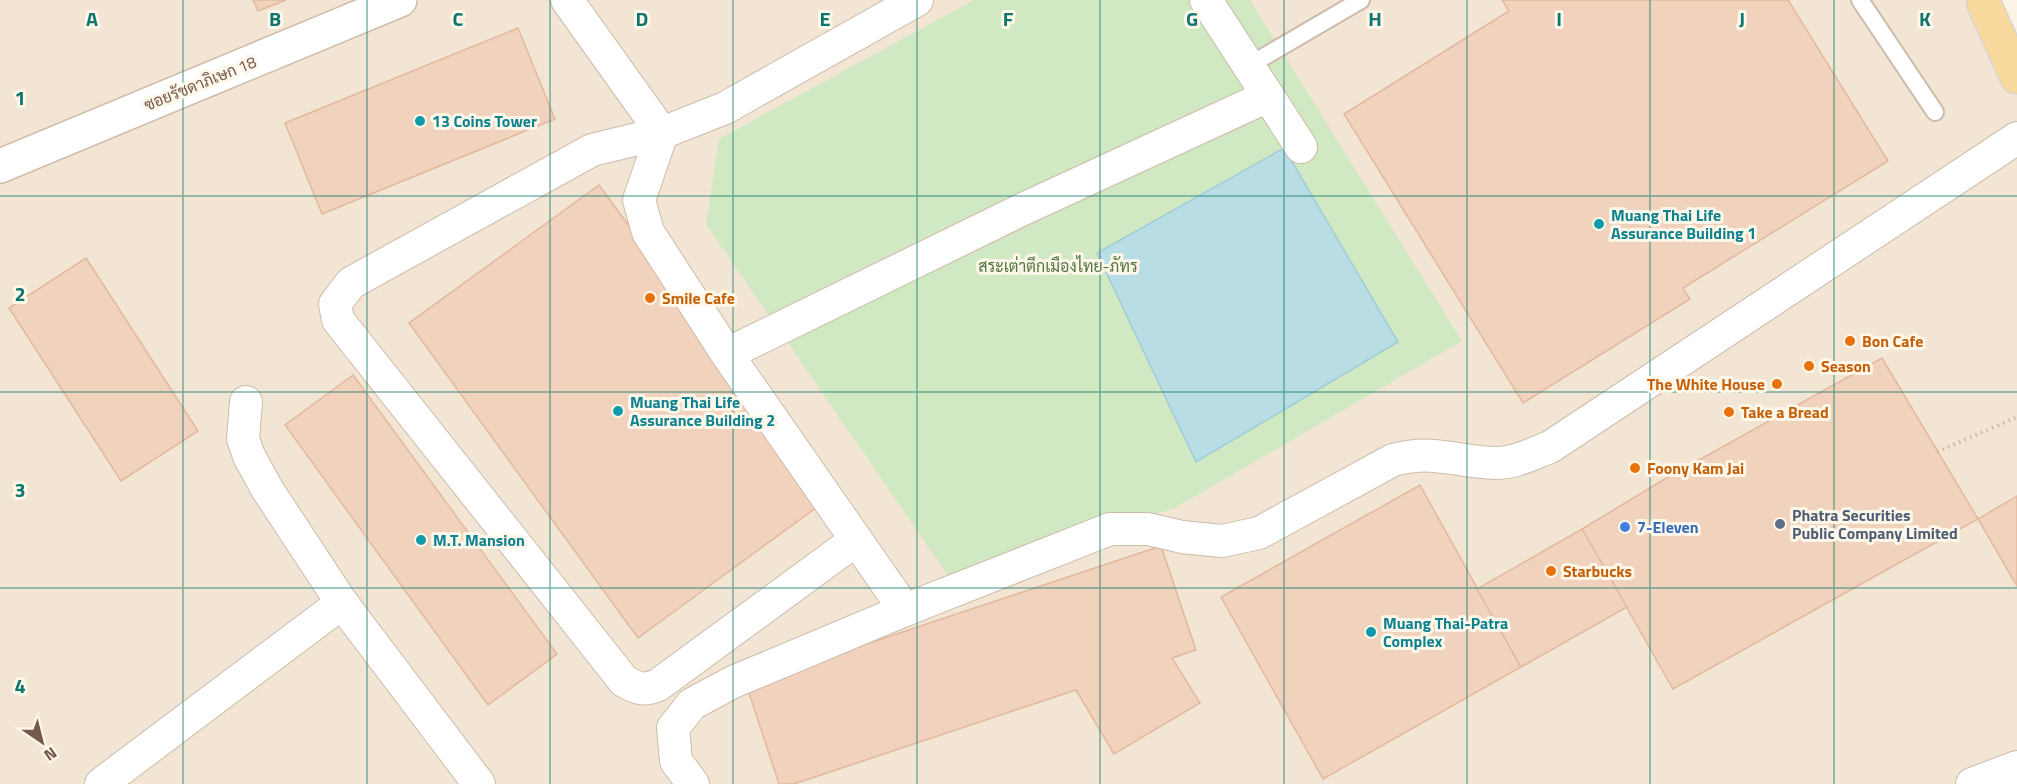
<svg xmlns="http://www.w3.org/2000/svg" width="2017" height="784" viewBox="0 0 2017 784" font-family="'Titillium Web',Sarabun,sans-serif">
<style>
.residential{fill:#f3e5d3}
.green{fill:#d1e9c3}
.water{fill:#b9dde4;stroke:#a0ccd6;stroke-width:1.5}
.building{fill:#f0d2bd;stroke:#e2b99d;stroke-width:1.5}
.lines{fill:none;stroke-linecap:round;stroke-linejoin:round}
.lane-casing{stroke:#cdbbab;stroke-width:20}
.street-casing{stroke:#cdbbab;stroke-width:34}
.secondary-casing{stroke:#d1bdab;stroke-width:36}
.primary-casing{stroke:#dbd4d0;stroke-width:36}
.path{stroke:#d5b6a0;stroke-width:4;stroke-dasharray:1.5 4.5;stroke-linecap:butt}
.lane{stroke:#fff;stroke-width:16}
.street{stroke:#fff;stroke-width:32}
.secondary{stroke:#fff;stroke-width:33}
.primary{stroke:#f8d99e;stroke-width:33}
.grid{fill:none;stroke:#0f766e;stroke-width:1.5;stroke-opacity:0.55}
.culture-dot{fill:#0f9aa8;stroke:#fef7ea;stroke-width:2}
.food-dot{fill:#e8710a;stroke:#fef7ea;stroke-width:2}
.service-dot{fill:#5c6f8a;stroke:#fef7ea;stroke-width:2}
.shop-dot{fill:#3f7fe0;stroke:#fef7ea;stroke-width:2}
.labels{text-anchor:middle;stroke-width:6;stroke-linejoin:round;paint-order:stroke}
.street-label{font-size:16px;fill:#735a4a;stroke:#fef7ea}
.culture-label{font-size:16px;font-weight:bold;fill:#0d838f;stroke:#fef7ea;text-anchor:start}
.park-label{font-size:16px;fill:#527842;stroke:#fef7ea}
.food-label{font-size:16px;font-weight:bold;fill:#c56008;stroke:#fef7ea;text-anchor:start}
.service-label{font-size:16px;font-weight:bold;fill:#4e5e75;stroke:#fef7ea;text-anchor:start}
.shop-label{font-size:16px;font-weight:bold;fill:#366cbe;stroke:#fef7ea;text-anchor:start}
.grid-label{font-size:20px;text-anchor:middle;font-weight:bold;fill:#0f766e;stroke:#fef7ea;stroke-width:6;stroke-linejoin:round;paint-order:stroke}
</style>
<rect width="100%" height="100%" fill="#fbf3e4"/>
<path class="residential" d="M 0,0 L 1982,0 L 2017,77 L 2017,784 L 0,784 Z"/>
<path class="green" d="M 974,0 L 1250,0 L 1462,341 L 1175,508 L 949,577 L 706,224 L 719,139 Z"/>
<path class="water" d="M 1284,148 L 1398,342 L 1196,462 L 1097,253 Z"/>
<g class="building">
<path d="M 253,0 L 286,0 L 258,11 Z"/>
<path d="M 1502,0 L 1788,0 L 1888,161 L 1683,288 L 1690,299 L 1523,403 L 1344,114 L 1509,11 Z"/>
<path d="M 518,28 L 555,119 L 322,214 L 285,123 Z"/>
<path d="M 599,185 L 828,499 L 638,638 L 409,323 Z"/>
<path d="M 86,258 L 198,431 L 121,481 L 9,308 Z"/>
<path d="M 1882,358 L 1978,519 L 1673,689 L 1582,529 L 1663,480 Z"/>
<path d="M 353,375 L 557,654 L 488,705 L 285,425 Z"/>
<path d="M 1420,485 L 1521,667 L 1323,779 L 1221,597 Z"/>
<path d="M 2017,496 L 2017,586 L 1978,519 Z"/>
<path d="M 1582,529 L 1627,607 L 1521,667 L 1477,589 Z"/>
<path d="M 1161,546 L 1196,650 L 1172,658 L 1200,703 L 1114,754 L 1076,690 L 794,784 L 779,784 L 746,684 Z"/>
</g>
<g class="lines">
<defs>
<g id="lane">
<path d="M 1860,0 L 1935,112"/>
<path d="M 1248,66 L 1361,0"/>
</g>
<g id="street">
<path d="M 567,0 L 662,133 L 592,150 L 351,283 L 335,304 L 338,320 L 624,681 C 638,689 644,691 658,685 L 856,540"/>
<path d="M 917,0 L 725,108 L 662,133 L 639,200 L 648,232 L 727,354 L 905,610 L 1110,529 L 1148,529 L 1182,537 L 1222,541 L 1259,533 L 1393,460 C 1436,449 1455,462 1496,463 C 1515,463 1532,454 1550,447 L 2017,138"/>
<path d="M 1206,0 L 1301,147"/>
<path d="M 727,354 L 1021,210 L 1268,96"/>
<path d="M 246,402 L 243,439 L 249,456 L 267,489 L 342,603 L 479,784"/>
<path d="M 101,784 L 342,603"/>
<path d="M 693,784 L 676,761 L 673,728 L 692,704 L 733,682 L 905,610"/>
<path d="M 1972,784 L 2017,767"/>
</g>
<path id="secondary" d="M 0,166 L 400,0"/>
<path id="primary" d="M 1984,4 L 2017,77"/>
</defs>
<use href="#lane" class="lane-casing"/>
<use href="#street" class="street-casing"/>
<use href="#secondary" class="secondary-casing"/>
<use href="#primary" class="primary-casing"/>
<path class="path" d="M 1937,452 L 2017,417"/>
<use href="#lane" class="lane"/>
<use href="#street" class="street"/>
<use href="#secondary" class="secondary"/>
<use href="#primary" class="primary"/>
</g>
<path class="grid" d="M 183,0 L 183,784M 367,0 L 367,784M 550,0 L 550,784M 733,0 L 733,784M 917,0 L 917,784M 1100,0 L 1100,784M 1284,0 L 1284,784M 1467,0 L 1467,784M 1650,0 L 1650,784M 1834,0 L 1834,784M 0,196 L 2017,196M 0,392 L 2017,392M 0,588 L 2017,588"/>
<g class="culture-dot">
<circle cx="420" cy="121" r="6"/>
<circle cx="1599" cy="224" r="6"/>
<circle cx="618" cy="411" r="6"/>
<circle cx="421" cy="540" r="6"/>
<circle cx="1371" cy="632" r="6"/>
</g>
<g class="food-dot">
<circle cx="650" cy="298" r="6"/>
<circle cx="1850" cy="341" r="6"/>
<circle cx="1809" cy="366" r="6"/>
<circle cx="1777" cy="384" r="6"/>
<circle cx="1729" cy="412" r="6"/>
<circle cx="1635" cy="468" r="6"/>
<circle cx="1551" cy="571" r="6"/>
</g>
<circle class="service-dot" cx="1780" cy="524" r="6"/>
<circle class="shop-dot" cx="1625" cy="527" r="6"/>
<g class="labels">
<g class="street-label">
<text transform="translate(200 83) rotate(-22)" y="6">ซอยรัชดาภิเษก 18</text>
</g>
<g class="culture-label">
<text x="432" y="127">13 Coins Tower</text>
<text x="1611" y="221">Muang Thai Life<tspan x="1611" dy="18">Assurance Building 1</tspan></text>
<text x="630" y="408">Muang Thai Life<tspan x="630" dy="18">Assurance Building 2</tspan></text>
<text x="433" y="546">M.T. Mansion</text>
<text x="1383" y="629">Muang Thai-Patra<tspan x="1383" dy="18">Complex</tspan></text>
</g>
<g class="park-label">
<text x="1058" y="272">สระเต่าตึกเมืองไทย-ภัทร</text>
</g>
<g class="food-label">
<text x="662" y="304">Smile Cafe</text>
<text x="1862" y="347">Bon Cafe</text>
<text x="1821" y="372">Season</text>
<text x="1765" y="390" text-anchor="end">The White House</text>
<text x="1741" y="418">Take a Bread</text>
<text x="1647" y="474">Foony Kam Jai</text>
<text x="1563" y="577">Starbucks</text>
</g>
<g class="service-label">
<text x="1792" y="521">Phatra Securities<tspan x="1792" dy="18">Public Company Limited</tspan></text>
</g>
<g class="shop-label">
<text x="1637" y="533">7-Eleven</text>
</g>
</g>
<g class="grid-label">
<text x="92" y="26">A</text>
<text x="275" y="26">B</text>
<text x="458" y="26">C</text>
<text x="642" y="26">D</text>
<text x="825" y="26">E</text>
<text x="1008" y="26">F</text>
<text x="1192" y="26">G</text>
<text x="1375" y="26">H</text>
<text x="1559" y="26">I</text>
<text x="1742" y="26">J</text>
<text x="1925" y="26">K</text>
<text x="20" y="105">1</text>
<text x="20" y="301">2</text>
<text x="20" y="497">3</text>
<text x="20" y="693">4</text>
</g>
<g transform="translate(42 742) rotate(145)" stroke="#fef7ea" stroke-width="4.5" paint-order="stroke">
<path d="M0-4.5L10 22L0 15L-10 22Z" fill="#735a4a"/>
<text y="-9" font-size="16" font-weight="bold" text-anchor="middle" fill="#735a4a">N</text>
</g>
</svg>
